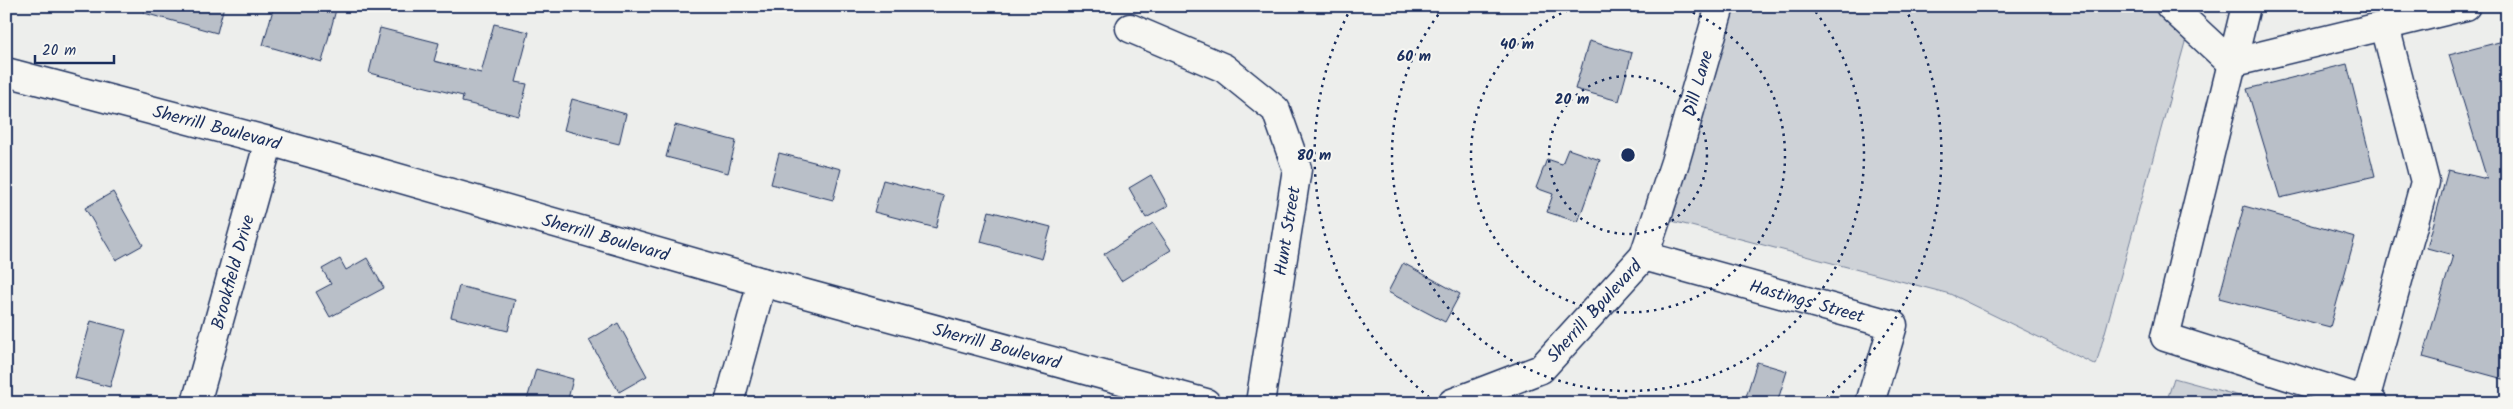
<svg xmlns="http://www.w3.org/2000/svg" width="2513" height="409" viewBox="0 0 2513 409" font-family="Kalam,sans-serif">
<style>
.green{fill:#ced2d7;stroke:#74809a}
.building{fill:#b9bfc8;stroke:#1b2f5e}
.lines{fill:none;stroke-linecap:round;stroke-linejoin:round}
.minor-casing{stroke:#1b2f5e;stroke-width:31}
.minor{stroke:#f6f6f2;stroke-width:28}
.ring{fill:none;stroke:#1b2f5e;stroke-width:2.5;stroke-dasharray:2.5 5}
.labels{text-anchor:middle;stroke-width:4;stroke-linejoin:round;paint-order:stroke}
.street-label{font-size:18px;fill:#1b2f5e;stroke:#f6f6f2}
.centre{fill:#1b2f5e;stroke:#f6f6f2;stroke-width:2.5}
.ring-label{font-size:15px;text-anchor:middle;font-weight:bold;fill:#1b2f5e;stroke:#f6f6f2;stroke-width:4;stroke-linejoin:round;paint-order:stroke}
</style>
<rect width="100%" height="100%" fill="#edeeec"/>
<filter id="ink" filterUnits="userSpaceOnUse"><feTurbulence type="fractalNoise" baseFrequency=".02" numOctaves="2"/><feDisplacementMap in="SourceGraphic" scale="10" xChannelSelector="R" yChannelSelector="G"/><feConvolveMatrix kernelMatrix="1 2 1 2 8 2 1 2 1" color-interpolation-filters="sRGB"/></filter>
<g filter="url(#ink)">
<g class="green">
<path d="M 1734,6 L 2195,6 L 2096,365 L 1950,294 L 1672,221 Z"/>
<path d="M 2174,378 L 2265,403 L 2166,403 Z"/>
</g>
<g class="building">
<path d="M 145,6 L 224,6 L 217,33 L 144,13 Z"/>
<path d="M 274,6 L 337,6 L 322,62 L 263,45 Z"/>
<path d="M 494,24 L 529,32 L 516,82 L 527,84 L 519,116 L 462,102 L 463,96 L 369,73 L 380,28 L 439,43 L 434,61 L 481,73 Z"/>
<path d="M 2507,40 L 2507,380 L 2423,357 L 2453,255 L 2427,248 L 2448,170 L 2487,179 L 2449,55 Z"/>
<path d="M 1589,41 L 1632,53 L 1619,101 L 1575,89 Z"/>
<path d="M 2347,64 L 2375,176 L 2280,198 L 2247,89 Z"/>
<path d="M 572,99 L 626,114 L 619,144 L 564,130 Z"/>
<path d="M 675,125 L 736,141 L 728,173 L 666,157 Z"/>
<path d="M 1568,149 L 1600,160 L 1578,222 L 1547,212 L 1553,194 L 1536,188 L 1547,159 L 1562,164 Z"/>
<path d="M 779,153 L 841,169 L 833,200 L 771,184 Z"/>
<path d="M 1151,175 L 1168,206 L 1146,218 L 1129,188 Z"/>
<path d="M 883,180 L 944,196 L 936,228 L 874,212 Z"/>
<path d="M 113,192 L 143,245 L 116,260 L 85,208 Z"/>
<path d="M 2244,206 L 2355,237 L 2330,327 L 2219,298 Z"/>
<path d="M 989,211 L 1051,227 L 1042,259 L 981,242 Z"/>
<path d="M 1153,223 L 1171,250 L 1121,281 L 1104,254 Z"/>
<path d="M 367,258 L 384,288 L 330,317 L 316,292 L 331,284 L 322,269 L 340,259 L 346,270 Z"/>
<path d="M 1403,263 L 1460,294 L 1445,322 L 1388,292 Z"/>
<path d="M 459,286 L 515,300 L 508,331 L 451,317 Z"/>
<path d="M 91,321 L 126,330 L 110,387 L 75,378 Z"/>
<path d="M 618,323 L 647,376 L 619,392 L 589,340 Z"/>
<path d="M 1757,362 L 1787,371 L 1777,403 L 1744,403 Z"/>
<path d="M 536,369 L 573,379 L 567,403 L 526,403 Z"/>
</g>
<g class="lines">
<defs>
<g id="minor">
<path d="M 2170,6 L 2231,63"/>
<path d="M 2246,6 L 2165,337 L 2373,403"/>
<path d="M 1130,28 L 1224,68 L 1276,110 L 1297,169 L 1260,403"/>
<path d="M 2231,63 L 2466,6"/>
<path id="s1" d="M 6,72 L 269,141 L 762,282 L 1206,403"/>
<path id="s2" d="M 1644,256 L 1893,325 L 1870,403"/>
<path d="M 2365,400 L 2425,182 L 2385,26"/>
<path id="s3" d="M 196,403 L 269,141"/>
<path d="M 729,403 L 762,282"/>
<path id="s4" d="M 1452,403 L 1541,369 L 1644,256 L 1675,162 L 1720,6"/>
</g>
</defs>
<use href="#minor" class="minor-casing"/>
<use href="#minor" class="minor"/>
</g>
</g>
<g class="ring">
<circle cx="1628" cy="155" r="79"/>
<path d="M1679 7A157 157 0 1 1 1577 7"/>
<path d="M1811 6A236 236 0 1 1 1445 6"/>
<path d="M1435 402A314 314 0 0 1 1351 8M1905 8A314 314 0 0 1 1821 402"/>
</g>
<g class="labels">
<g class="street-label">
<text dy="6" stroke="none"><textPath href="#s4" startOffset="429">Dill Lane</textPath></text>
<text dy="6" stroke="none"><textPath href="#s1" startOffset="218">Sherrill Boulevard</textPath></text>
<text transform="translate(1287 231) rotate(-81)" y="6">Hunt Street</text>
<text dy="6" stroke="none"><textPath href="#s1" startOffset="622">Sherrill Boulevard</textPath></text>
<text dy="6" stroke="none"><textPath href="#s3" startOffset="136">Brookfield Drive</textPath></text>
<text dy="6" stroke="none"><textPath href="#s2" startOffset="169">Hastings Street</textPath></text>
<text dy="6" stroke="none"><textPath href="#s4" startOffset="174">Sherrill Boulevard</textPath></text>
<text dy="6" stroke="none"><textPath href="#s1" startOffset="1028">Sherrill Boulevard</textPath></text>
</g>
</g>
<circle cx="1628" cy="155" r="8" class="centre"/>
<g class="ring-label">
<text x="1517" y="49">40 m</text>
<text x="1414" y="61">60 m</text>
<text x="1572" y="104">20 m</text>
<text x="1314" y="160">80 m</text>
</g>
<rect width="2513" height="409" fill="none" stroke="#f6f6f2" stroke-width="25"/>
<rect x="12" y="12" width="2488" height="384" fill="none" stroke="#1b2f5e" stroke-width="2" filter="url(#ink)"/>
<path d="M35 55v8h79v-8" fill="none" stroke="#1b2f5e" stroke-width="2.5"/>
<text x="42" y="55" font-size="15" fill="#1b2f5e" stroke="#f6f6f2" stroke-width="4" paint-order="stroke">20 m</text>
</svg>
